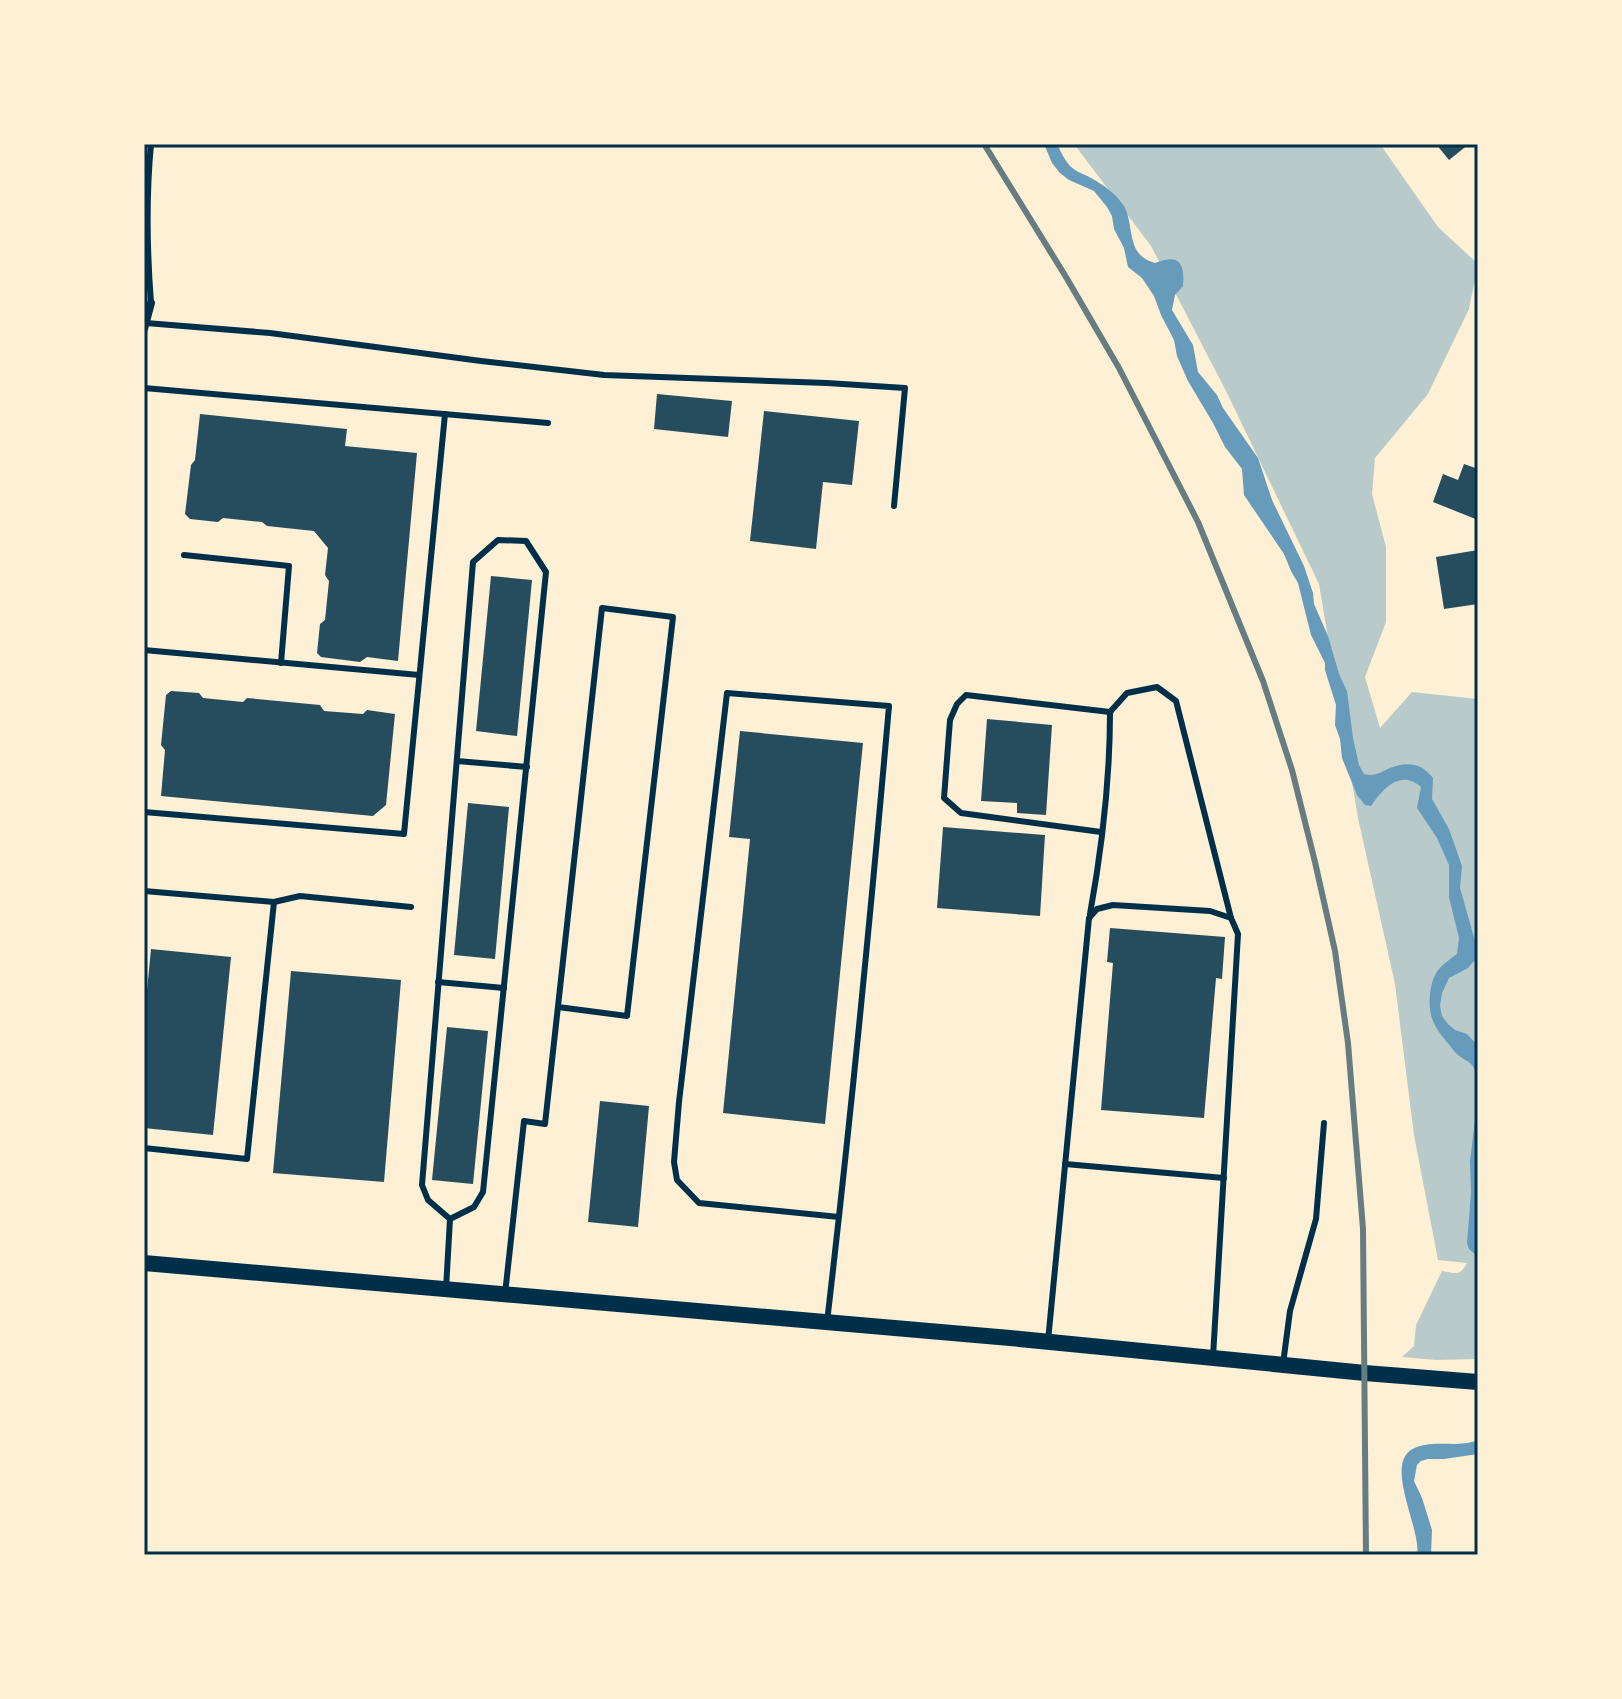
<svg xmlns="http://www.w3.org/2000/svg" width="1622" height="1699" viewBox="0 0 1622 1699" font-family="Mulish,sans-serif">
<style>
.green{fill:#b9caca}
.water{fill:#669bbc}
.building{fill:#264d5e}
.lines{fill:none;stroke-linecap:round;stroke-linejoin:round}
.service{stroke:#003049;stroke-width:6}
.minor{stroke:#003049;stroke-width:8}
.secondary{stroke:#003049;stroke-width:16}
.rail{stroke:#657d81;stroke-width:6}
.neatline{fill:none;stroke:#003049;stroke-width:3}
</style>
<rect width="100%" height="100%" fill="#fdf0d5"/>
<path class="green" d="M 1074,144 L 1380,144 L 1438,227 L 1478,264 L 1469,309 L 1428,394 L 1375,458 L 1372,494 L 1386,547 L 1386,622 L 1365,677 L 1380,728 L 1412,692 L 1478,699 L 1478,1359 L 1436,1360 L 1402,1357 L 1414,1346 L 1416,1325 L 1442,1271 C 1455,1273 1460,1277 1467,1263 L 1438,1260 L 1414,1135 L 1395,984 L 1358,818 L 1319,584 L 1227,393 L 1151,246 Z"/>
<g class="water">
<path d="M 1044,144 L 1057,144 C 1061,152 1064,159 1070,166 C 1076,172 1084,174 1091,178 C 1104,185 1116,194 1124,206 C 1135,226 1125,255 1155,263 C 1179,253 1185,263 1183,286 L 1175,295 L 1172,310 L 1193,345 L 1198,372 L 1217,395 L 1223,408 L 1258,458 L 1272,500 L 1304,566 L 1313,593 L 1314,604 L 1328,636 L 1339,674 L 1347,691 L 1353,738 L 1359,765 L 1364,774 C 1376,777 1380,772 1390,768 C 1407,761 1422,763 1433,778 L 1432,799 L 1449,829 L 1462,866 L 1460,888 L 1477,948 L 1475,960 L 1468,968 L 1449,978 L 1442,993 L 1440,1006 L 1442,1016 L 1448,1024 L 1455,1030 L 1467,1034 L 1478,1046 L 1478,1078 C 1472,1061 1472,1065 1458,1055 C 1453,1051 1450,1045 1446,1041 C 1433,1025 1428,1015 1430,994 C 1433,972 1439,967 1457,954 L 1459,938 L 1449,897 L 1449,865 L 1437,838 L 1417,808 L 1421,787 C 1400,768 1382,790 1371,806 L 1365,805 L 1357,795 L 1342,758 L 1340,739 L 1335,725 L 1336,705 L 1325,670 L 1325,663 L 1311,635 L 1298,583 L 1291,571 L 1284,554 L 1244,495 L 1242,469 L 1225,447 L 1213,423 L 1188,381 L 1177,356 L 1174,340 L 1161,315 L 1154,296 L 1142,278 L 1128,267 L 1124,248 L 1114,229 L 1112,216 L 1107,207 L 1094,191 L 1069,180 L 1060,173 L 1052,163 Z"/>
<path d="M 1478,1096 L 1478,1257 L 1469,1249 L 1467,1243 L 1471,1193 L 1470,1161 Z"/>
<path d="M 1478,1440 L 1478,1454 L 1444,1459 L 1428,1459 L 1421,1461 L 1417,1465 L 1414,1481 L 1422,1498 L 1432,1530 L 1431,1555 L 1417,1555 C 1422,1528 1380,1459 1417,1447 C 1437,1440 1459,1448 1478,1440 Z"/>
</g>
<g class="building">
<path d="M 1436,144 L 1469,144 L 1449,160 Z"/>
<path d="M 657,394 L 732,401 L 728,437 L 654,429 Z"/>
<path d="M 764,411 L 859,421 L 852,485 L 823,482 L 816,549 L 750,541 Z"/>
<path d="M 200,414 L 347,429 L 345,446 L 417,453 L 398,661 L 367,657 L 360,662 L 321,657 L 317,653 L 320,624 L 325,620 L 329,581 L 325,575 L 328,548 L 314,531 L 267,526 L 262,522 L 223,518 L 218,522 L 190,519 L 185,514 L 191,465 L 195,460 Z"/>
<path d="M 1464,464 L 1478,469 L 1478,520 L 1433,502 L 1443,474 L 1458,480 Z"/>
<path d="M 1478,550 L 1478,582 L 1475,582 L 1478,604 L 1444,609 L 1436,557 Z"/>
<path d="M 491,576 L 532,580 L 517,736 L 476,731 Z"/>
<path d="M 171,691 L 199,693 L 203,698 L 243,702 L 247,698 L 320,705 L 324,711 L 363,714 L 367,710 L 395,714 L 386,805 L 373,816 L 161,796 L 165,750 L 161,745 L 166,695 Z"/>
<path d="M 987,719 L 1052,725 L 1046,815 L 1017,813 L 1017,803 L 981,801 Z"/>
<path d="M 740,731 L 863,743 L 825,1124 L 723,1113 L 750,839 L 729,837 Z"/>
<path d="M 468,803 L 509,807 L 495,959 L 454,955 Z"/>
<path d="M 943,827 L 1045,835 L 1040,916 L 937,908 Z"/>
<path d="M 1110,928 L 1225,937 L 1222,979 L 1216,978 L 1204,1118 L 1101,1110 L 1113,963 L 1107,962 Z"/>
<path d="M 151,949 L 231,957 L 213,1135 L 144,1128 L 144,1022 Z"/>
<path d="M 291,971 L 401,980 L 384,1182 L 273,1173 Z"/>
<path d="M 447,1027 L 488,1031 L 473,1184 L 432,1180 Z"/>
<path d="M 600,1101 L 649,1106 L 638,1227 L 588,1222 Z"/>
</g>
<g class="lines">
<g class="service">
<path d="M 151,303 C 147,251 146,197 151,144"/>
<path d="M 146,323 L 270,333 L 481,361 L 604,375 L 827,383 L 905,388 L 894,506"/>
<path d="M 144,388 L 548,423"/>
<path d="M 184,555 L 289,566 L 281,663"/>
<path d="M 144,650 L 419,675"/>
<path d="M 457,761 L 527,767"/>
<path d="M 144,812 L 404,834 L 445,414"/>
<path d="M 1101,832 L 961,813 L 944,798 L 950,720 L 957,704 L 966,695 L 1110,712"/>
<path d="M 144,891 L 274,902 L 247,1159 L 144,1148"/>
<path d="M 274,902 L 300,896 L 411,907"/>
<path d="M 1090,914 C 1102,848 1110,779 1110,712 L 1127,693 L 1157,687 L 1176,701 L 1231,918"/>
<path d="M 438,982 L 504,988"/>
<path d="M 1065,1164 L 1224,1178"/>
<path d="M 446,1289 L 450,1219 L 474,1207 L 483,1192 L 546,572 L 526,541 L 498,540 L 473,562 L 422,1185 L 428,1200 L 450,1219"/>
<path d="M 505,1294 L 524,1121 L 545,1124 L 602,608 L 673,617 L 627,1016 L 558,1007"/>
<path d="M 827,1322 C 851,1117 871,911 889,706 L 727,693 L 679,1102 L 674,1162 L 677,1180 L 699,1203 L 839,1217"/>
<path d="M 1048,1341 L 1089,918 L 1097,909 L 1113,905 L 1210,911 L 1231,918 L 1238,934 L 1213,1357"/>
<path d="M 1283,1364 L 1290,1311 L 1316,1219 L 1324,1123"/>
</g>
<path class="minor" d="M 144,329 L 151,303"/>
<path class="secondary" d="M 144,1263 L 1010,1338 L 1365,1373 L 1478,1382"/>
<path class="rail" d="M 984,144 L 1066,277 L 1119,368 L 1198,522 L 1263,681 L 1292,770 L 1315,862 L 1335,951 L 1348,1043 L 1363,1229 L 1366,1555"/>
</g>
<rect width="1622" height="1699" fill="none" stroke="#fdf0d5" stroke-width="292"/>
<rect x="146" y="146" width="1330" height="1407" class="neatline"/>
</svg>
